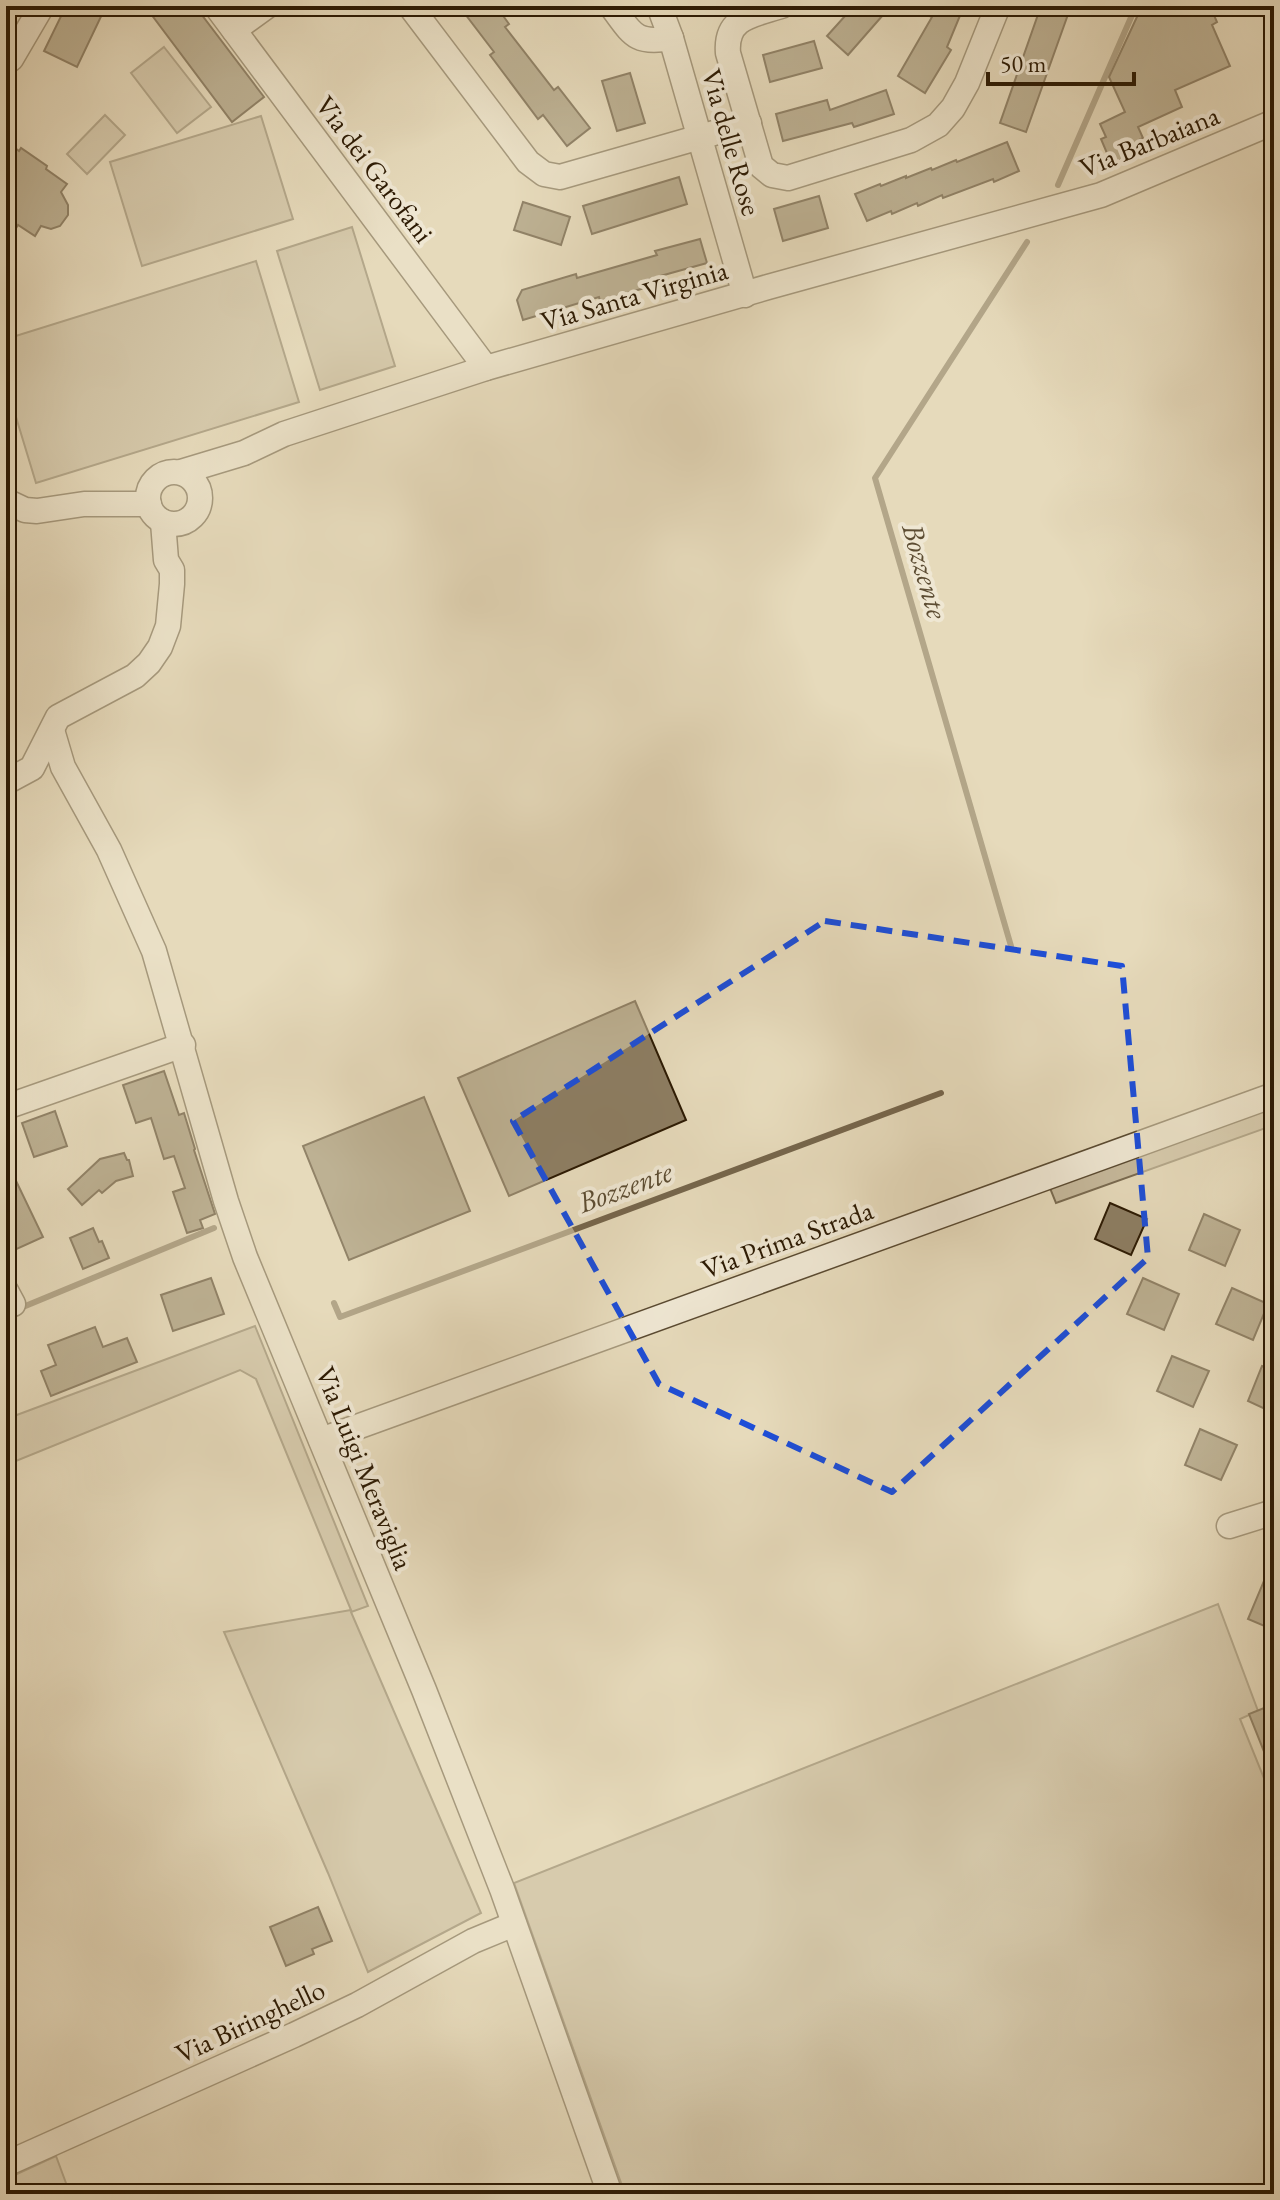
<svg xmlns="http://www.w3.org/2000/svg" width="1280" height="2200" viewBox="0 0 1280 2200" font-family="'EB Garamond',serif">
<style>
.green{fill:#c6b99c;stroke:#796a50;stroke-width:2}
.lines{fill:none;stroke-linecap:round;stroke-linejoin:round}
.stream{stroke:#76664c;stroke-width:6}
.building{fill:#8d7e63;stroke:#2c1a03;stroke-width:2}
.street-casing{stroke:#5a4a31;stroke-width:27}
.street{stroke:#efe7d3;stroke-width:24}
.marked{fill:none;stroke:#1d4ed8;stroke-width:6;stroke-dasharray:16 10;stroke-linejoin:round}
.labels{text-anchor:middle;stroke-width:8;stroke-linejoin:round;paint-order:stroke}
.street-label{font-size:28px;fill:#2c1a03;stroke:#efe7d3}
.water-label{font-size:30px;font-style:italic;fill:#5d4d33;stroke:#efe7d3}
</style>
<rect width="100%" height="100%" fill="#e6dabb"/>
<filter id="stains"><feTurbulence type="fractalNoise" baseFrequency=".0025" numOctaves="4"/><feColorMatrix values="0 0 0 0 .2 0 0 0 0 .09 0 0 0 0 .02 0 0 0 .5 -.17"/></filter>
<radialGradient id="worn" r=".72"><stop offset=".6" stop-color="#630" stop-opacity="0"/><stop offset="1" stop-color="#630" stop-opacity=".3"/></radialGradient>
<g class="green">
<path d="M 164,47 L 211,107 L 177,133 L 131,73 Z"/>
<path d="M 105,115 L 125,135 L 87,174 L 67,154 Z"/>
<path d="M 261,116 L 293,219 L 142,266 L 110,162 Z"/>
<path d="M 352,227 L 395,366 L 320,390 L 277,251 Z"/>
<path d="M 256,261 L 299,402 L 36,483 L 6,384 L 6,339 Z"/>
<path d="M 1274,1105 L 1274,1125 L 1056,1203 L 1050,1188 Z"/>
<path d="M 255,1326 L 368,1606 L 351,1612 L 481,1913 L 368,1972 L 328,1873 L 224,1632 L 351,1610 L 256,1379 L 240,1370 L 6,1465 L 6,1419 Z"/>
<path d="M 1218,1604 L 1258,1711 L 1240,1719 L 1274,1803 L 1274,2194 L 625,2194 L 514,1883 Z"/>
<path d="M 56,2156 L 70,2194 L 6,2194 L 6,2179 Z"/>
</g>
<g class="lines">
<g class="stream">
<path d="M 1058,185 L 1136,6"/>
<path d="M 1011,946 L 875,478 L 1027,242"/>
<path d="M 334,1303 L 340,1317 L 941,1093"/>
<path d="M 6,1314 L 214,1228"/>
</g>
</g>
<g class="building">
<path d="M 66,6 L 106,6 L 77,67 L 44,51 Z"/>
<path d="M 145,6 L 195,6 L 264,97 L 232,122 Z"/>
<path d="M 459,6 L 496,6 L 509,24 L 505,27 L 554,90 L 558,87 L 590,128 L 567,146 L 543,115 L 538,119 L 490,55 L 494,52 Z"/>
<path d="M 854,6 L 873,6 L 883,15 L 848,55 L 827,36 Z"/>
<path d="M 906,6 L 964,6 L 947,47 L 951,50 L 925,93 L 898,76 L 932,17 Z"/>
<path d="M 1041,6 L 1071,6 L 1026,132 L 1000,123 Z"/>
<path d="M 1142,6 L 1210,6 L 1217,22 L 1212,25 L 1230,66 L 1175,90 L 1182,107 L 1138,127 L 1143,138 L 1139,140 L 1145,153 L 1129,160 L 1128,158 L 1120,161 L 1109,158 L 1101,139 L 1106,137 L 1100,124 L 1125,112 L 1109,77 Z"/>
<path d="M 814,41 L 822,68 L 770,82 L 763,55 Z"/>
<path d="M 630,73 L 645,123 L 617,131 L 602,81 Z"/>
<path d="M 886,90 L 894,114 L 854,127 L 852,123 L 783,141 L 776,114 L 827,100 L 830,110 Z"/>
<path d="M 6,141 L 19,151 L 21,148 L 47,166 L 46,169 L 67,184 L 61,192 L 68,205 L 68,215 L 60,226 L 51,229 L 41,226 L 35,236 L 18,225 L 6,244 Z"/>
<path d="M 1007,142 L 1019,171 L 994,182 L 993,179 L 943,198 L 942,195 L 918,206 L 917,203 L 892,214 L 891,211 L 867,221 L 855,194 L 880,184 L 881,186 L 906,176 L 906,178 L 931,168 L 932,170 L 956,160 L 957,162 Z"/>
<path d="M 679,177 L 687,204 L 592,234 L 583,206 Z"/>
<path d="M 819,196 L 828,228 L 783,241 L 774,209 Z"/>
<path d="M 523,202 L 570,217 L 561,245 L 514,230 Z"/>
<path d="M 700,239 L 707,263 L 646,280 L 648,287 L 600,301 L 599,297 L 523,320 L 517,300 L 522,290 L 576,274 L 577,278 L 657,255 L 655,251 Z"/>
<path d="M 635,1001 L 686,1120 L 509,1196 L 458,1078 Z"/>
<path d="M 164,1071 L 179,1115 L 184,1113 L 195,1149 L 194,1150 L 215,1214 L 200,1220 L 203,1228 L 187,1233 L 173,1192 L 185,1188 L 174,1156 L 164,1159 L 151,1118 L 136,1123 L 123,1085 Z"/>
<path d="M 424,1097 L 470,1211 L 349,1260 L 303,1146 Z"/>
<path d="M 55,1111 L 67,1146 L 34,1157 L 22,1123 Z"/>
<path d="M 124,1153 L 127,1160 L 129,1160 L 133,1176 L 116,1181 L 102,1193 L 99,1190 L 82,1205 L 68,1189 L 100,1159 Z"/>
<path d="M 6,1160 L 43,1237 L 10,1252 L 6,1243 Z"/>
<path d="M 1110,1203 L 1147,1219 L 1131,1255 L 1095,1239 Z"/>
<path d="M 1204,1214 L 1240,1230 L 1225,1266 L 1189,1250 Z"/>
<path d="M 93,1228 L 99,1242 L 102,1241 L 109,1258 L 83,1269 L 70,1238 Z"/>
<path d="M 211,1278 L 224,1314 L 173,1331 L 161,1295 Z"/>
<path d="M 1143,1278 L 1179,1294 L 1164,1330 L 1127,1314 Z"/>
<path d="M 1232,1288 L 1268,1304 L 1253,1340 L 1216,1324 Z"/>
<path d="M 95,1327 L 103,1347 L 127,1338 L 137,1362 L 51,1396 L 41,1371 L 56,1365 L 48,1345 Z"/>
<path d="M 1172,1356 L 1209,1371 L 1193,1407 L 1157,1391 Z"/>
<path d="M 1262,1366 L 1274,1370 L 1274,1413 L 1248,1401 Z"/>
<path d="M 1200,1429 L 1237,1445 L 1221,1480 L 1185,1465 Z"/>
<path d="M 1274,1557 L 1274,1630 L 1248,1619 Z"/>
<path d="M 1274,1704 L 1274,1774 L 1273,1774 L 1249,1714 Z"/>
<path d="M 318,1907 L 332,1941 L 312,1949 L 314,1954 L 286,1966 L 270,1927 Z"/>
</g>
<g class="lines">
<defs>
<g id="street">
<path d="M 216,6 L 486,368"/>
<path d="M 410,6 L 528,162 L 544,174 L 560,177 L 749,123"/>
<path d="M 611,6 C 632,33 634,45 671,38"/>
<path d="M 659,6 L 671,38 L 745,295"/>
<path d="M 781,6 C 753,15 725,17 728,53 L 761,166 L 772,175 L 788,178 L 911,140 L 938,125 L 953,108 L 967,83 L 998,6"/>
<path d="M 234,30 L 267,6"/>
<path d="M 6,62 L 11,59 L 42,6"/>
<circle cx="174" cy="498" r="26"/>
<path d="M 181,472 L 244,453 L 284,434 L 486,368 L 768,287 L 1101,195 L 1274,122"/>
<path d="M 6,501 L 25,510 L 37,511 L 84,504 L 149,504"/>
<path d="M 52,730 L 63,767 L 109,850 L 154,951 L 226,1201 L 245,1257 L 424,1690 L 502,1889 L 610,2194"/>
<path d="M 6,782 L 32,768 L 58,717 L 135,676 L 149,663 L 160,647 L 168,626 L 172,584 L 172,570 L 166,560 L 163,522"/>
<path d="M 6,1107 L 183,1045"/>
<path d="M 6,1291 L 13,1304"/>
<path d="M 321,1440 L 1274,1095"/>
<path d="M 1229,1526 L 1274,1512"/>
<path d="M 6,2164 L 294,2035 L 357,2005 L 473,1941 L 514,1924"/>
</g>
</defs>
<use href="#street" class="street-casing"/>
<use href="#street" class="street"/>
</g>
<path d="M0 0H1280V2200H0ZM 825,921 L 1122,966 L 1148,1258 L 892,1492 L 659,1384 L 513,1121 Z" fill="#e6dabb" fill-opacity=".55" fill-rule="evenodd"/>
<path class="marked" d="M 825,921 L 1122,966 L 1148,1258 L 892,1492 L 659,1384 L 513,1121 Z"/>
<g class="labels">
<g class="street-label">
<text transform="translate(1149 141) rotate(-22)" y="10">Via Barbaiana</text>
<text transform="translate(732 142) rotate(74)" y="10">Via delle Rose</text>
<text transform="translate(375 169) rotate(53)" y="10">Via dei Garofani</text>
<text transform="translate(634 295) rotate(-16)" y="10">Via Santa Virginia</text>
<text transform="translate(787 1239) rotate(-20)" y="10">Via Prima Strada</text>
<text transform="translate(365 1468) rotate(68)" y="10">Via Luigi Meraviglia</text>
<text transform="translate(250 2021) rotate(-25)" y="10">Via Biringhello</text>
</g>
<g class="water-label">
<text transform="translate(925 571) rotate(74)" y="10">Bozzente</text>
<text transform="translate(625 1187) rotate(-20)" y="10">Bozzente</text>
</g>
</g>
<rect width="1280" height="2200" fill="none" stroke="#e6dabb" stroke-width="32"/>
<rect x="8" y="8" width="1264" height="2184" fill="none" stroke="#2c1a03" stroke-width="4"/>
<rect x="16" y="16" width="1248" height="2168" fill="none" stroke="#2c1a03" stroke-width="2"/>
<path d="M988 72v12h146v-12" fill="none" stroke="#2c1a03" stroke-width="4"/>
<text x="1000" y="72" font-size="24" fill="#2c1a03" stroke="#efe7d3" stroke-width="6" paint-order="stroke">50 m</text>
<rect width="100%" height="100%" filter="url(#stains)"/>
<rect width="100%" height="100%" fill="url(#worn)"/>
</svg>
